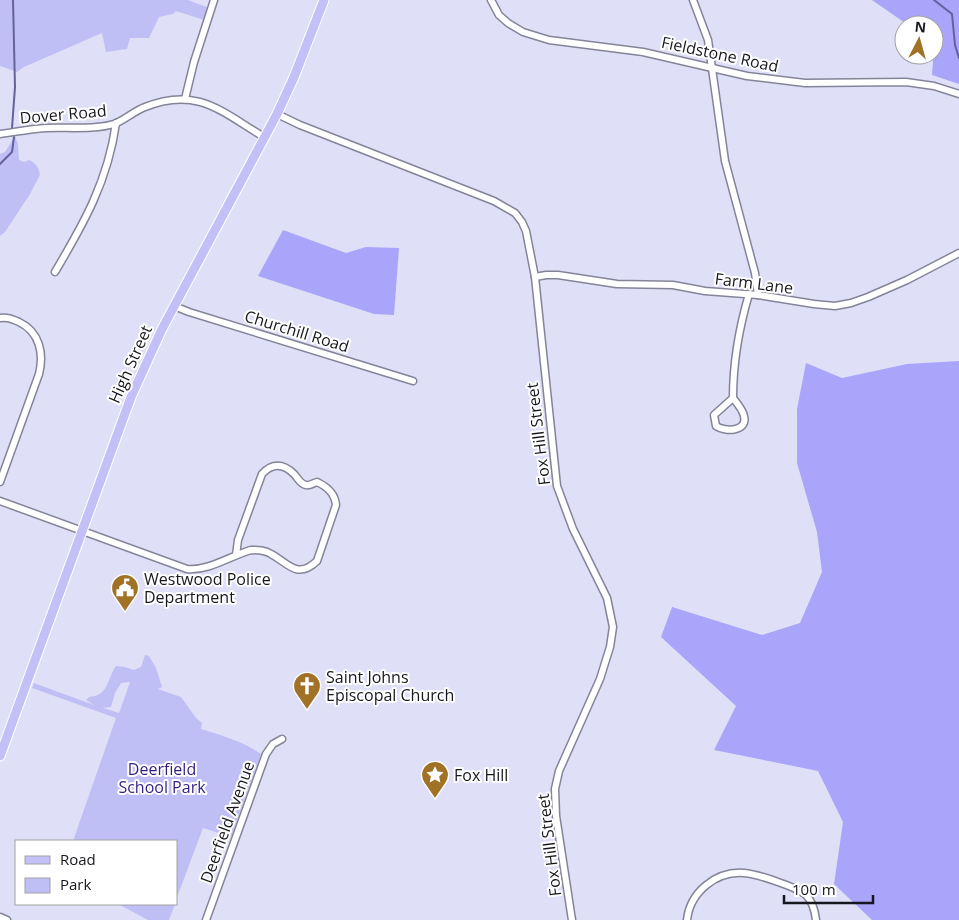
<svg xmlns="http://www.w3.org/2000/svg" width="959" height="920" viewBox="0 0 959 920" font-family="'Open Sans',sans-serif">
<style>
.green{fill:#c0bff5;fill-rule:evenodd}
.forest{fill:#a8a5fa}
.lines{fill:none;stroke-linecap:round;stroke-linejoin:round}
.stream{stroke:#64619d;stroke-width:2}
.minor-casing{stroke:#848499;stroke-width:9}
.major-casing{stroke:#fff;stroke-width:11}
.minor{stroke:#fff;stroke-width:6}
.major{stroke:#c3c0f7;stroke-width:9}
.labels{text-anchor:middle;stroke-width:4;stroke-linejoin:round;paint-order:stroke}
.street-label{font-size:16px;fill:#17171f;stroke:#fff}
.poi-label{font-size:16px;fill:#17171f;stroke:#fff;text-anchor:start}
.park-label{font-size:16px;fill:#341f80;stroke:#fff}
</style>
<rect width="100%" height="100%" fill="#dfe0f7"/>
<g class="green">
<path d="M 0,0 L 188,0 L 209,8 L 204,20 L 176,11 L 173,14 L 159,17 L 149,38 L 130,38 L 127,49 L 106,52 L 102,33 L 24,67 L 17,72 L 0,66 Z"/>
<path d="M 15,136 L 18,144 L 19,160 L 24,162 L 29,160 C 36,163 39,168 40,175 L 30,194 L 5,232 L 0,236 L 0,154 L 5,152 Z"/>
<path d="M 145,655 L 149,656 L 156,668 L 162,687 L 158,689 L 181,697 L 196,718 L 202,723 L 201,729 C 221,735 244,742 261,754 L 231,837 L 203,828 L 176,900 L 176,841 L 73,841 L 116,718 L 32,688 L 34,683 L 94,705 L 86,700 L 89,697 C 109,695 106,681 116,666 L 125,667 L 134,670 L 141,667 ZM 130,682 L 119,713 L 103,708 L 111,707 L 115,693 L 121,683 Z"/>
<path d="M 118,904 L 175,904 L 169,920 L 148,920 Z"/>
</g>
<g class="forest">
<path d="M 872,0 L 959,0 L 959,84 L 932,75 L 934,48 L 934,25 L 908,25 Z"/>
<path d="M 283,230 L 346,253 L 366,247 L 399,248 L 394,315 L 374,314 L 258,276 Z"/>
<path d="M 959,361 L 959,920 L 872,920 L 834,884 L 843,822 L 818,771 L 714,750 L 736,706 L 661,637 L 672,607 L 762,635 L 800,623 L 822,572 L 817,532 L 797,463 L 797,409 L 806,363 L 842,378 L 907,364 Z"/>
</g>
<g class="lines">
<g class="stream">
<path d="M 934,0 L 952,14 L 955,45 L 959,58"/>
<path d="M 12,128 L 15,87 L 13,0"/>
<path d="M 0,164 L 12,152 L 14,137"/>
</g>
<defs>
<g id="minor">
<path d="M 491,0 L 499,15 L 508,23 L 523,32 L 549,40 L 643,52 L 747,76 L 805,83 L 906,82 L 934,86 L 959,94"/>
<path d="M 693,0 L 708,40 L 725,161 L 755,273 L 758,295"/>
<path d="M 185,99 L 194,62 L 214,0"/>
<path d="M 277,114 L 300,125 L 494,201 L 515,213 L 522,222 L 526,231 L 535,277 L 557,486 L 573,529 L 607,598 L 613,627 L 610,647 L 600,679 L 559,771 L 555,789 L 556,816 L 572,920"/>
<path d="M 0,134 C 15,132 30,129 46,128 C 66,127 95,130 114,124 C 125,120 134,111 145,107 C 197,86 222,112 264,137"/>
<path d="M 55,272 C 84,223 108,181 116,123"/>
<path d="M 535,277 L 546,275 L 558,275 L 617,284 L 673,285 L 705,291 L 758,295 L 814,304 L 835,306 L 851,303 L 868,297 L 907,280 L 959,253"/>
<path d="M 174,306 L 189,312 L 413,381"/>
<path d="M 0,318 C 8,317 12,319 19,322 C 40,332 44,354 39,374 L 0,482"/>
<path d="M 733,398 C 737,403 743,410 744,416 C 748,432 725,432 716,426 L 714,415 L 733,398 C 733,363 739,328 749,294"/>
<path d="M 0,501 L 187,569 C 209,571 230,556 251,550 C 258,550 265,550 271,554 C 288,563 297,580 317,561 L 336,505 C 335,494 328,487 317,482 C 313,483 310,486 306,485 C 300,484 298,478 294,474 C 283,463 272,463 262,474 L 238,540 L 236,555"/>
<path d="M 0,917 L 7,920"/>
<path d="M 206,920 L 266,754 L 273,744 L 282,739"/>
<path d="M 687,920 C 690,892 716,871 744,873 C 755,874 767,878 778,882 C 787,885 798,889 806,895 C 813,902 815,911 816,920"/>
</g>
<path id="major" d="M 0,756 L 131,397 L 162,329 L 277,114 L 294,77 L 324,0"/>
</defs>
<use href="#minor" class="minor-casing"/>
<use href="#major" class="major-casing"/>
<use href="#minor" class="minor"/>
<use href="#major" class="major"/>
</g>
<defs>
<symbol id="civic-pin" viewBox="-11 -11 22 30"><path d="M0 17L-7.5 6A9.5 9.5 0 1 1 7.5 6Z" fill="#a17125" stroke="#fff"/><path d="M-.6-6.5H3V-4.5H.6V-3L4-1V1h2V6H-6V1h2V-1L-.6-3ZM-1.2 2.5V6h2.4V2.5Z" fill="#fff"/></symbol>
<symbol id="church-pin" viewBox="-11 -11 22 30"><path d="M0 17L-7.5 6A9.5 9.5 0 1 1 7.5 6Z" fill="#a17125" stroke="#fff"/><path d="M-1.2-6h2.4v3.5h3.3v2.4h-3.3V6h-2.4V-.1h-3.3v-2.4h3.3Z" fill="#fff"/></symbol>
<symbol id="sight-pin" viewBox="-11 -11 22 30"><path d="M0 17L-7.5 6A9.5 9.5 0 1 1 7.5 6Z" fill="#a17125" stroke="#fff"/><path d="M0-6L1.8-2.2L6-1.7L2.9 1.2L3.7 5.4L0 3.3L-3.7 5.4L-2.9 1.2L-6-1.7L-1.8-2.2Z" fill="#fff"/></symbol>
</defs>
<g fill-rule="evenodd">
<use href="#civic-pin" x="109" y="572" width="32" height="43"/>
<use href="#church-pin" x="291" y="670" width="32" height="43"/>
<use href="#sight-pin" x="419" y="759" width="32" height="43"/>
</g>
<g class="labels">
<g class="street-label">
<text transform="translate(720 54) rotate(12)" y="6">Fieldstone Road</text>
<text transform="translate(63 114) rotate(-5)" y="6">Dover Road</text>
<text transform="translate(754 283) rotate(7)" y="6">Farm Lane</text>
<text transform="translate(297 331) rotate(17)" y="6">Churchill Road</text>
<text transform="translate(130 364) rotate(-66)" y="6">High Street</text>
<text transform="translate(538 434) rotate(-97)" y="6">Fox Hill Street</text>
<text transform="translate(227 822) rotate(-70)" y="6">Deerfield Avenue</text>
<text transform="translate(549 845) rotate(-97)" y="6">Fox Hill Street</text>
</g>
<g class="poi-label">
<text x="144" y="585">Westwood Police<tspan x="144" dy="18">Department</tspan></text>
<text x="326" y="683">Saint Johns<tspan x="326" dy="18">Episcopal Church</tspan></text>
<text x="454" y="781">Fox Hill</text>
</g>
<g class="park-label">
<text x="162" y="775">Deerfield<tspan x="162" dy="18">School Park</tspan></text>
</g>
</g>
<rect x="15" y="840" width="162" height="65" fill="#ffffff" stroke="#a2a2a5"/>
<rect x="25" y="856" width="25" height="8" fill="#c3c0f7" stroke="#a2a2a5"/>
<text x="60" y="865" font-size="15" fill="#17171f">Road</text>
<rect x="25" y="878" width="25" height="15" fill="#c0bff5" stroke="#a2a2a5"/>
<text x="60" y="890" font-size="15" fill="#17171f">Park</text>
<g transform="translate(919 40) rotate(6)"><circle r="24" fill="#ffffff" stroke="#a2a2a5"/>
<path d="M0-4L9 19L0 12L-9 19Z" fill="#a17125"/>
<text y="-8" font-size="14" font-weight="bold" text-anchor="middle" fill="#17171f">N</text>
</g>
<path d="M784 895v8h89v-8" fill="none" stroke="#17171f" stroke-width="2.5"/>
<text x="792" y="895" font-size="15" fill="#17171f" stroke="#ffffff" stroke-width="4" paint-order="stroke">100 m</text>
</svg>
